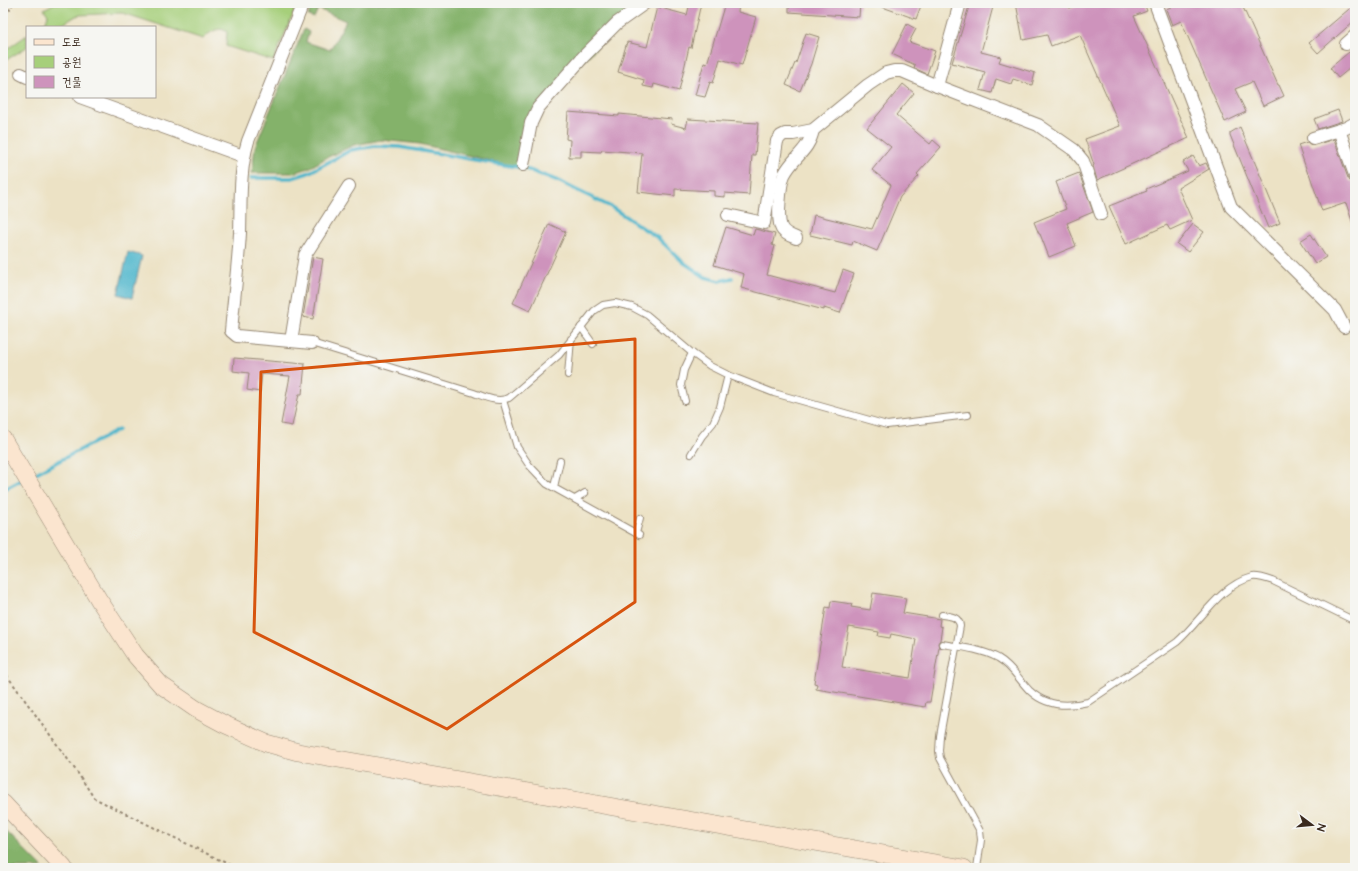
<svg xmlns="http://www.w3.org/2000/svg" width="1358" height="871" viewBox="0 0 1358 871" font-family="'Architects Daughter','Poor Story',sans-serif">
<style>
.green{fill:#a6cf7a;stroke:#707c4c}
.forest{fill:#84b26a;stroke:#606e44}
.water{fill:#4eb6cc;stroke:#447075}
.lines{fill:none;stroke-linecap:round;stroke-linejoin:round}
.stream{stroke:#4eb6cc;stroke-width:3.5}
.building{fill:#ce93bc;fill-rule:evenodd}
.lane-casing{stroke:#948672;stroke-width:8}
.street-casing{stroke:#948672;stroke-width:14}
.secondary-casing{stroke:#948672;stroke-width:18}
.path{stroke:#948672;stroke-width:2;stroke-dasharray:3 3;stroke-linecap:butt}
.lane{stroke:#fff;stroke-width:6}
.street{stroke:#fff;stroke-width:12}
.secondary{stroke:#fbe5cf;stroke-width:17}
.marked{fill:none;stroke:#d7540e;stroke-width:3;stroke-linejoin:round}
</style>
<rect width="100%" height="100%" fill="#f6f6f2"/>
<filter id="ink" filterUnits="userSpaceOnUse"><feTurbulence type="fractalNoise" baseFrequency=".025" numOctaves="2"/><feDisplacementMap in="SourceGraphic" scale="8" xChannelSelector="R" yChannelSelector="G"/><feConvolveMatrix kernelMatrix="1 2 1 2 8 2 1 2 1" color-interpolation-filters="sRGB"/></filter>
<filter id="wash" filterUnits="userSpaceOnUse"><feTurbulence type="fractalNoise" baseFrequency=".012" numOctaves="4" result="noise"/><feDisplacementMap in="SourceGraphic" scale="16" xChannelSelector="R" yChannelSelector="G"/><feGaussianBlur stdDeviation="0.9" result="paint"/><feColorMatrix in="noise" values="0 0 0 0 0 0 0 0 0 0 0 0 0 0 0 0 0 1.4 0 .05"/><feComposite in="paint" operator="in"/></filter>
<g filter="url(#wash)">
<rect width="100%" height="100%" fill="#ece2c5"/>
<g class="green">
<path d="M 55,3 L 298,3 L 273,61 L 226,46 L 227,32 C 219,25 209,33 203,39 L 123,13 L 80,15 L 76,16 L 58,27 L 42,27 L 46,21 L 48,15 L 44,9 Z"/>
<path d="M 27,35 L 27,47 L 3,62 L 3,48 L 10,47 Z"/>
</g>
<g class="forest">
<path d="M 313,3 L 638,3 L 527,122 L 517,167 L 420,144 L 381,140 L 354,145 L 326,158 L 309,168 L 293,173 L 252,173 L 255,147 L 304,29 L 309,32 L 306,42 L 330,50 L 346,21 L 318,9 L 314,18 L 308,16 Z"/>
<path d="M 3,828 L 43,868 L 3,868 Z"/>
</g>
<path class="water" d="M 128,252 L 142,256 L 132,298 L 118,294 Z"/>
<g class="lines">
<g class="stream">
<path d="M 251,178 L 292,178 L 308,173 L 351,150 L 375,146 L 399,147 L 523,168 L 556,180 L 611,207 L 658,238 L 683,262 L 705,277 L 720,281 L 732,278"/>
<path d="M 36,473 L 118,430"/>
<path d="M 3,490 L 20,481"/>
</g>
</g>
<g id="blocks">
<g class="building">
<path d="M 690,3 L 701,3 L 691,48 L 689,47 L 679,91 L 654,84 L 653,88 L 643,86 L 644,80 L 618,72 L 627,42 L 647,47 L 657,7 L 687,15 Z"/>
<path d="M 725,3 L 739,3 L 738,12 L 756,17 L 742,65 L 720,59 L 713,83 L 710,82 L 705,97 L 695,95 L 704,63 L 707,64 Z"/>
<path d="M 789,3 L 860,3 L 859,17 L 789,12 Z"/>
<path d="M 875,3 L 922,3 L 916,19 L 874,4 Z"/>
<path d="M 970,3 L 994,3 L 981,52 L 1001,57 L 999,62 L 1035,73 L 1032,85 L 1013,79 L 1011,84 L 996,79 L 992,93 L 980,90 L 985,72 L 952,63 Z"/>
<path d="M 1016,3 L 1068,3 L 1069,8 L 1083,3 L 1144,3 L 1147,11 L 1134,16 L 1189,138 L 1097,180 L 1093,166 L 1094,165 L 1085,139 L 1120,126 L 1080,35 L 1051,46 L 1047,35 L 1023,40 Z"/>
<path d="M 1181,3 L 1241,3 L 1278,85 L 1279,85 L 1284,96 L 1263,106 L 1252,82 L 1235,89 L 1246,112 L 1225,122 L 1181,21 L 1172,25 L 1166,9 Z"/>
<path d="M 1355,4 L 1355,20 L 1318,53 L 1309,43 Z"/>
<path d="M 907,24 L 916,29 L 909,42 L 935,51 L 927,74 L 914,68 L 915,65 L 892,54 Z"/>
<path d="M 806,33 L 819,37 L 811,64 L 800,91 L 786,85 L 795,63 L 796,63 Z"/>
<path d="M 1349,52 L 1355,60 L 1355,64 L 1338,78 L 1330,68 Z"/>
<path d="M 903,84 L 914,93 L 896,115 L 930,144 L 933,140 L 941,147 L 917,174 L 919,176 L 900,197 L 877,251 L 853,241 L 852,245 L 810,235 L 814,215 L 872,229 L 891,185 L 872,170 L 891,147 L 867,128 Z"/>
<path d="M 1338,110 L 1342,121 L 1318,129 L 1314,119 Z"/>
<path d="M 568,112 L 619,116 L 619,114 L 672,119 L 671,124 L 686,128 L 688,119 L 758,123 L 755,155 L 752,155 L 749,195 L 725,193 L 725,197 L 714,196 L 714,191 L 675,189 L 675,196 L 638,192 L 642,153 L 602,150 L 601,152 L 581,151 L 581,157 L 569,157 L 570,140 L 566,139 Z"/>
<path d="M 1240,127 L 1280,223 L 1268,228 L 1230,135 L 1230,133 Z"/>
<path d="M 1334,139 L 1348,178 L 1350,181 L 1355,182 L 1355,224 L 1353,224 L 1346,203 L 1322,211 L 1309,173 L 1308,174 L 1298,145 L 1307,142 L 1311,145 L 1315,145 Z"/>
<path d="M 1193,156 L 1199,166 L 1206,163 L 1209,169 L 1178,188 L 1192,220 L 1170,230 L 1167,225 L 1126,244 L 1109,206 L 1147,191 L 1146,189 L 1188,171 L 1183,162 Z"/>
<path d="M 1079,173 L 1093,212 L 1067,223 L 1076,246 L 1049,257 L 1040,234 L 1039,234 L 1034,222 L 1066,209 L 1056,182 Z"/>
<path d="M 549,224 L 566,232 L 530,311 L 513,303 Z"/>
<path d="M 1193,224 L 1204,232 L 1188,252 L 1177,244 Z"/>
<path d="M 726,227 L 753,235 L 755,229 L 775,234 L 772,245 L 775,246 L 767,275 L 835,293 L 843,270 L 854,274 L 840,313 L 824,308 L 824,310 L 741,288 L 744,274 L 714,265 Z"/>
<path d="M 1311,234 L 1326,257 L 1315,264 L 1300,241 Z"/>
<path d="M 313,257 L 323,259 L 313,319 L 303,317 Z"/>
<path d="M 234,358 L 305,364 L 302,394 L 299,394 L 292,426 L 281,424 L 290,376 L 262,374 L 260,392 L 247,390 L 249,373 L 233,371 Z"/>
<path d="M 873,593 L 906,598 L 903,613 L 940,619 L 939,626 L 942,627 L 940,640 L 938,643 L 939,647 L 930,702 L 926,702 L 925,707 L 816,689 L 817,684 L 814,683 L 826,607 L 830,608 L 831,601 L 852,604 L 851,607 L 870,610 ZM 849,627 L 879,632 L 878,636 L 890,638 L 891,634 L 916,639 L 910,678 L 842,667 Z"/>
</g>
</g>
</g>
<g filter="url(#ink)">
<use href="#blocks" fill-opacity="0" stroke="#948672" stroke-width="1"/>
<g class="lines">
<defs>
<g id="lane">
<path d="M 581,327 L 593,344"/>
<path d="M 312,343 L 474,393 C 485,397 497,403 509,398 L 559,355 L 594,311 L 603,305 L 615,303 L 632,307 L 647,315 L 692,353 L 710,366 L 728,375 L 774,393 L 887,425 L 968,415"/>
<path d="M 568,375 L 571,339"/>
<path d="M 503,400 L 517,447 L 529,465 L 547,484 L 639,535"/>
<path d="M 685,401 L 681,385 L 684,370 L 692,353"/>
<path d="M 691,454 L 702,436 L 713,423 L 720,407 L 728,375"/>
<path d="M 554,487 L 560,461"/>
<path d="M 575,499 L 585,493"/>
<path d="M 636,533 L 640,518"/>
<path d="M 942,615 C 951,616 959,617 960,626 L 940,736 L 939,751 L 940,758 L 980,831 L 981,840 L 977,868"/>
<path d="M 942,644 C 961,647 981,649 998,658 C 1012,666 1019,680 1030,691 C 1046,706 1068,707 1088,702 L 1177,642 C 1201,621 1219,586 1252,577 C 1258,576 1267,579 1273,581 L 1355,621"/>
</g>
<g id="street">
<path d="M 303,3 L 248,141 C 239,171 241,202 240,233 C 238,266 234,298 231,331 L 237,336 L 312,343"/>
<path d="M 960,3 L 937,86 L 1038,125 L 1074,150 L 1083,161 L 1101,214"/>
<path d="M 1155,3 L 1231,207 L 1335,310 L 1344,327"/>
<path d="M 1346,44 L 1355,36"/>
<path d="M 21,74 L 27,77"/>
<path d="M 80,97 L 243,156"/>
<path d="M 1339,130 L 1355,175"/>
<path d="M 1313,138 L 1346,128 L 1355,123"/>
<path d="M 523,165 L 531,123 L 538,108 L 583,57 L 617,23 L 645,3"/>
<path d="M 728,215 L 764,223 L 777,141 L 781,136 L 785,134 L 793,134 L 813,130 L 868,85 L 886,73 L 894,71 L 902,71 L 937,86"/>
<path d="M 796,238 C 791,236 783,233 781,227 C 777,218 780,184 784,175 C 793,157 809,151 813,130"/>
<path d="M 291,341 L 305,255 L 349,186"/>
</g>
<g id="secondary">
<path d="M 3,439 L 99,600 L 135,655 L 161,685 L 196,709 L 224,724 L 266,743 L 298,752 L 964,868"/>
<path d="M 3,803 L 64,868"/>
</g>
</defs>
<use href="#lane" class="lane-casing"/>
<use href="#street" class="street-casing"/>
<use href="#secondary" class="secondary-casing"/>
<g class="path">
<path d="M 3,14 L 10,9 L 13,3"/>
<path d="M 3,670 L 77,772 L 94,798 L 236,868"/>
</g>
<use href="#lane" class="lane"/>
<use href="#street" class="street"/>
<use href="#secondary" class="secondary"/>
</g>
</g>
<path class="marked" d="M 635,339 L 635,602 L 447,729 L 254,632 L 261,372 Z"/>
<rect width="1358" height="871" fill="none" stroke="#f6f6f2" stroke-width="16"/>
<rect x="26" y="26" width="130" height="72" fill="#f6f6f2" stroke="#aba49d"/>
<rect x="34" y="39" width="20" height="6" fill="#fbe5cf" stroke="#aba49d"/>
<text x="62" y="46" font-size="12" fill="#3b2a1e">도로</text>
<rect x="34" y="56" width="20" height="12" fill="#a6cf7a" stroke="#aba49d"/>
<text x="62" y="66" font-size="12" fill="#3b2a1e">공원</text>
<rect x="34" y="76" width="20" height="12" fill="#ce93bc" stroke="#aba49d"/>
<text x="62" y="86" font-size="12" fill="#3b2a1e">건물</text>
<g transform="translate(1312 825) rotate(106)" stroke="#f6f6f2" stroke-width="3" paint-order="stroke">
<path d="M0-3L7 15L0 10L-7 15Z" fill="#3b2a1e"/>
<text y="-6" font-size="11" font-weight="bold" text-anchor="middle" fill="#3b2a1e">N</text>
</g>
</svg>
